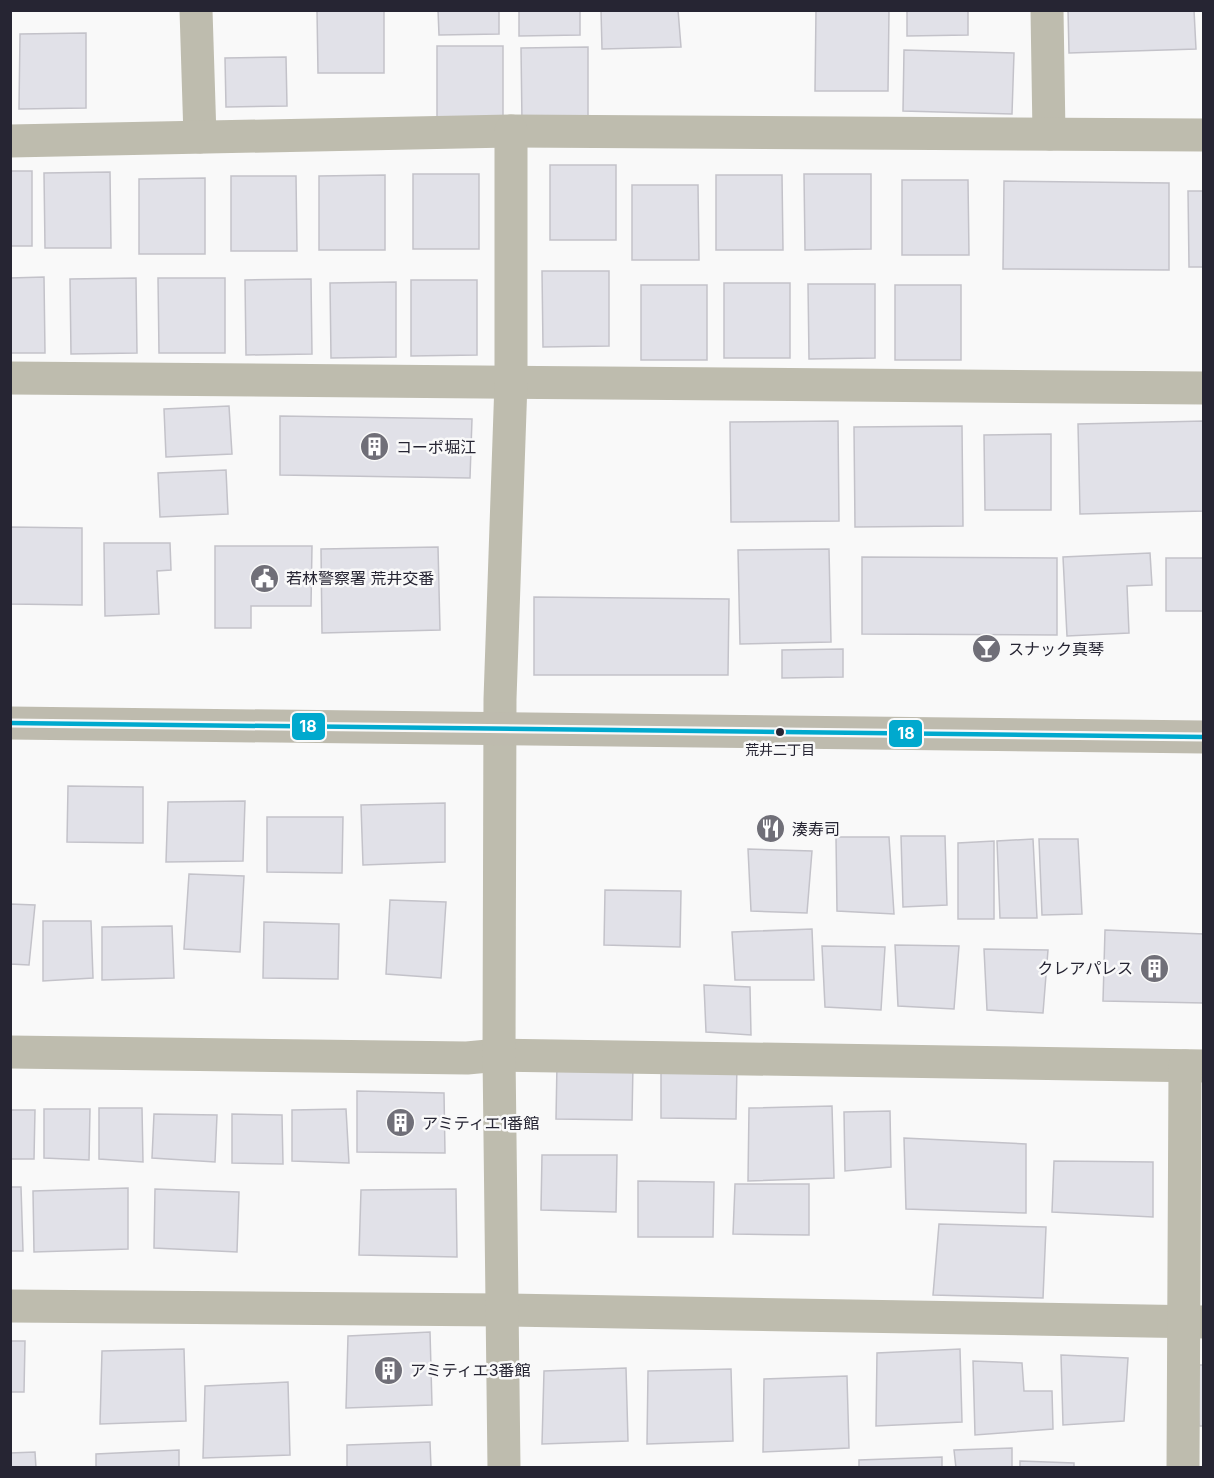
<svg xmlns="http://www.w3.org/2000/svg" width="1214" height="1478" viewBox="0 0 1214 1478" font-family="Inter,'Noto Sans JP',sans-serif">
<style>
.building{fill:#e1e1e8;stroke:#c3c2c9;stroke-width:1.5}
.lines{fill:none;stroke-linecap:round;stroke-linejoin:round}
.street{stroke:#bebcae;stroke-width:33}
.secondary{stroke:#bebbae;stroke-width:33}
.bus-1-casing{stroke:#f9f9f9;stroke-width:9}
.bus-1{stroke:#00a9ce;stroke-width:4.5}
.bus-dot{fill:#262533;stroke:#f9f9f9;stroke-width:2}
.labels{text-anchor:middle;stroke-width:5;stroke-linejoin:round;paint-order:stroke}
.bus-label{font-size:14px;fill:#262533;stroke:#f9f9f9}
.poi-label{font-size:16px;fill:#262533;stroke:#f9f9f9;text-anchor:start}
.line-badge{stroke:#f9f9f9;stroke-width:2}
.badge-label{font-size:16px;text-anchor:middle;font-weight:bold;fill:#fff}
</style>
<rect width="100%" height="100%" fill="#f9f9f9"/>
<g class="building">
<path d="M 317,10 L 384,10 L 384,73 L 318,73 Z"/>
<path d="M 438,10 L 499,10 L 499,34 L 439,35 Z"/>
<path d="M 519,10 L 580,10 L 580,35 L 519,36 Z"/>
<path d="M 601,10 L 678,10 L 681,47 L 602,49 Z"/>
<path d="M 816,10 L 889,10 L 888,91 L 815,91 Z"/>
<path d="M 907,10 L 968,10 L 968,35 L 907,36 Z"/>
<path d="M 1068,10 L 1194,10 L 1196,49 L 1069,53 Z"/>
<path d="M 86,33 L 86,108 L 19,109 L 20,34 Z"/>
<rect x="437" y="46" width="66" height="75"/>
<path d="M 588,47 L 588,123 L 522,123 L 521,48 Z"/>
<path d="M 904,50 L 1014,53 L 1012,114 L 903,111 Z"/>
<path d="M 286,57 L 287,106 L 226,107 L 225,58 Z"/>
<rect x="550" y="165" width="66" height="75"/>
<rect x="10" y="171" width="22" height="75"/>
<path d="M 110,172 L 111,248 L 45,248 L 44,173 Z"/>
<rect x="413" y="174" width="66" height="75"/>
<path d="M 804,174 L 871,174 L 871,249 L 805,250 Z"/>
<path d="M 385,175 L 385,250 L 319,250 L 319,176 Z"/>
<path d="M 716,175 L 782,175 L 783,250 L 716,250 Z"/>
<path d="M 231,176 L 296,176 L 297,251 L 231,251 Z"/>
<path d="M 205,178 L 205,254 L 139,254 L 139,179 Z"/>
<path d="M 902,180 L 968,180 L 969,255 L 902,255 Z"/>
<path d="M 1004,181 L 1169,183 L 1169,270 L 1003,269 Z"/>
<path d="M 632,185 L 698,185 L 699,260 L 632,260 Z"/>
<path d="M 1188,191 L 1204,191 L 1204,267 L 1189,267 Z"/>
<path d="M 542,271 L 609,271 L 609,346 L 543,347 Z"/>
<path d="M 44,277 L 45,353 L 10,353 L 10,278 Z"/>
<path d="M 136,278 L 137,353 L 71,354 L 70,279 Z"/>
<path d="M 158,278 L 225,278 L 225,353 L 159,353 Z"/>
<path d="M 311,279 L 312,354 L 246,355 L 245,280 Z"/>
<path d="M 411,280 L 477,280 L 477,355 L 411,356 Z"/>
<path d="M 396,282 L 396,357 L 331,358 L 330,283 Z"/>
<rect x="724" y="283" width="66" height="75"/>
<path d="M 808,284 L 875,284 L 875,358 L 809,359 Z"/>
<rect x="641" y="285" width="66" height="75"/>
<rect x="895" y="285" width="66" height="75"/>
<path d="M 229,406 L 232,454 L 166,457 L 164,409 Z"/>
<path d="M 280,416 L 472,419 L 470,478 L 280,475 Z"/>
<path d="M 838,421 L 839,521 L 731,522 L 730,422 Z"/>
<path d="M 1204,421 L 1204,511 L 1080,514 L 1078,424 Z"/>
<path d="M 962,426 L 963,526 L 855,527 L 854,427 Z"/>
<path d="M 1051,434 L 1051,510 L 985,510 L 984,435 Z"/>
<path d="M 226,470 L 228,514 L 160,517 L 158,473 Z"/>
<path d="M 10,527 L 82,528 L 82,605 L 10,604 Z"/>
<path d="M 104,543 L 170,543 L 171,570 L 157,571 L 159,614 L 105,616 Z"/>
<path d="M 215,546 L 312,546 L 311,606 L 251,606 L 251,628 L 215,628 Z"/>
<path d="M 438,547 L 440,630 L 322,633 L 321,549 Z"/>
<path d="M 829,549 L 831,642 L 740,644 L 738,550 Z"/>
<path d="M 1150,553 L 1152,585 L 1127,586 L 1129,633 L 1067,636 L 1063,557 Z"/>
<path d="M 862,557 L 1057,558 L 1057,635 L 862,634 Z"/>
<rect x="1166" y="558" width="38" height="53"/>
<path d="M 534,597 L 729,599 L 728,675 L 534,675 Z"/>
<path d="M 843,649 L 843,677 L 782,678 L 782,650 Z"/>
<path d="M 68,786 L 143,787 L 143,843 L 67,842 Z"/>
<path d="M 245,801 L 243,861 L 166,862 L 168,802 Z"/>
<path d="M 445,803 L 445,862 L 363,865 L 361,805 Z"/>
<path d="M 267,817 L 343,817 L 342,873 L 267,872 Z"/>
<path d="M 901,836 L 945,836 L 947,905 L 903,907 Z"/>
<path d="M 836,837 L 889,837 L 894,914 L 837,911 Z"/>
<path d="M 1033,839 L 1037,918 L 1000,918 L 997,841 Z"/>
<path d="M 1039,839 L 1078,839 L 1082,914 L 1042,915 Z"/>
<path d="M 994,841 L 994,919 L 958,919 L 958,843 Z"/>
<path d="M 748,849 L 812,851 L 807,913 L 751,911 Z"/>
<path d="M 189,874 L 244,876 L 240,952 L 184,949 Z"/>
<path d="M 605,890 L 681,891 L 680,947 L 604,945 Z"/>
<path d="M 390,900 L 446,902 L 441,978 L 386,974 Z"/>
<path d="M 10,904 L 35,905 L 29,965 L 10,964 Z"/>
<path d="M 43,921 L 91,921 L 93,978 L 43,981 Z"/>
<path d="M 264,922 L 339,924 L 338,979 L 263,978 Z"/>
<path d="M 172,926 L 174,978 L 102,980 L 102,927 Z"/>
<path d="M 812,929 L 814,980 L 735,980 L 732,932 Z"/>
<path d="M 1105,930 L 1204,934 L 1204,1003 L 1103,1001 Z"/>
<path d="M 895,945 L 959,946 L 954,1009 L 898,1006 Z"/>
<path d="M 822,946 L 885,947 L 881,1010 L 825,1007 Z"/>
<path d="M 984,949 L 1048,950 L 1043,1013 L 987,1010 Z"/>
<path d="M 704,985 L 750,987 L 751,1035 L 706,1032 Z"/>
<path d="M 661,1062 L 737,1063 L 736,1119 L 661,1118 Z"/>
<path d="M 557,1063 L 633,1064 L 632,1120 L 556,1119 Z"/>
<path d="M 357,1091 L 444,1093 L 445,1153 L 357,1152 Z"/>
<path d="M 832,1106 L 834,1178 L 748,1181 L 749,1108 Z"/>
<path d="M 99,1108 L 142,1108 L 143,1162 L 99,1159 Z"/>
<path d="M 44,1109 L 90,1109 L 89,1160 L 44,1158 Z"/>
<path d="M 346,1109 L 349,1163 L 292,1161 L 292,1110 Z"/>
<path d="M 10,1110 L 35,1110 L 34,1159 L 10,1159 Z"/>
<path d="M 890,1111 L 891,1167 L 845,1171 L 844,1112 Z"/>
<path d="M 154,1114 L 217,1115 L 215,1162 L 152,1158 Z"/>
<path d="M 232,1114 L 282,1115 L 283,1164 L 232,1163 Z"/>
<path d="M 904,1138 L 1026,1144 L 1026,1213 L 906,1209 Z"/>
<path d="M 542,1155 L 617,1155 L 616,1212 L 541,1210 Z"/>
<path d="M 1054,1161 L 1153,1162 L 1153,1217 L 1052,1212 Z"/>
<path d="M 638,1181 L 714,1182 L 713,1237 L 638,1237 Z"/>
<path d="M 735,1184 L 809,1184 L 809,1235 L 733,1234 Z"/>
<path d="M 10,1187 L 21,1187 L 23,1251 L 10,1251 Z"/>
<path d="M 128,1188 L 128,1249 L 34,1252 L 33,1191 Z"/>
<path d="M 155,1189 L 239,1192 L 237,1252 L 154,1248 Z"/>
<path d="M 456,1189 L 457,1257 L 359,1255 L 361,1190 Z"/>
<path d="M 939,1224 L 1046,1227 L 1043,1298 L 933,1295 Z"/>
<path d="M 430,1332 L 432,1405 L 346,1408 L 348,1336 Z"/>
<path d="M 10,1341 L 25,1341 L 24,1392 L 10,1392 Z"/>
<path d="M 184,1349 L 186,1421 L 100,1424 L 102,1351 Z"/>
<path d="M 960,1349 L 962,1422 L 876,1426 L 877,1353 Z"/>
<path d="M 1061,1355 L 1128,1358 L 1124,1421 L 1063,1425 Z"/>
<path d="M 973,1361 L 1022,1363 L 1024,1391 L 1052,1391 L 1053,1429 L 975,1435 Z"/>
<path d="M 1196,1365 L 1204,1365 L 1204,1426 L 1199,1426 Z"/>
<path d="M 626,1368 L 628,1441 L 542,1444 L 544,1371 Z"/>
<path d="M 731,1369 L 733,1441 L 647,1444 L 648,1371 Z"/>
<path d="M 847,1376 L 849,1448 L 763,1452 L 764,1379 Z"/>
<path d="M 288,1382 L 290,1455 L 203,1458 L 205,1386 Z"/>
<path d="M 430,1442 L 431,1468 L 347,1468 L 347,1445 Z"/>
<path d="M 1012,1448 L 1012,1468 L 956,1468 L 954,1450 Z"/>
<path d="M 179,1450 L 179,1468 L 96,1468 L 96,1454 Z"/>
<path d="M 35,1452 L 36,1468 L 10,1468 L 10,1453 Z"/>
<path d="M 942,1457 L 942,1468 L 859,1468 L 859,1460 Z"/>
<path d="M 1020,1461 L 1074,1463 L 1074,1468 L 1020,1468 Z"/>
</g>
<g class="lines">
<g class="street">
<path d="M 196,10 L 200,137"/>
<path d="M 1047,10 L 1049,134"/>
<path d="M 10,141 L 511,131 L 1204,135"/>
<path d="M 10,378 L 1204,388"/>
<path d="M 10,1052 L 467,1058 L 499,1055 L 1204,1066"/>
<path d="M 10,1306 L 502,1310 L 1204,1322"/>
<path d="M 504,1468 L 499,1055 L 500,699 L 511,382 L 511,131"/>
<path d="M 1183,1468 L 1185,1066"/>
</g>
<path class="secondary" d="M 10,723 L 1204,737"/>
<defs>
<path id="bus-1" d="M 10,723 L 1204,737"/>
</defs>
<use href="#bus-1" class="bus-1-casing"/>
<use href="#bus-1" class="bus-1"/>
</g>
<defs>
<symbol id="building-disc" viewBox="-11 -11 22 22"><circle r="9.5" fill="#706f78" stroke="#f9f9f9"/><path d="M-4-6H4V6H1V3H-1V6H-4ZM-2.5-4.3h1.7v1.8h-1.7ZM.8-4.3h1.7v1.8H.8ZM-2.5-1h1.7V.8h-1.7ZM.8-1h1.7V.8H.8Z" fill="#fff"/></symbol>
<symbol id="civic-disc" viewBox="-11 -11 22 22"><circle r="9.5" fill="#706f78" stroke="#f9f9f9"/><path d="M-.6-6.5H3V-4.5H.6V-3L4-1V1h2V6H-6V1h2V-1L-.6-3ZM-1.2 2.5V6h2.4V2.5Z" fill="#fff"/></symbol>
<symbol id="bar-disc" viewBox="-11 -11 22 22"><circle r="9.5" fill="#706f78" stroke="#f9f9f9"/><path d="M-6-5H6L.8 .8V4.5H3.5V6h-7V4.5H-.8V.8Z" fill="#fff"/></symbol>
<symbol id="restaurant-disc" viewBox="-11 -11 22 22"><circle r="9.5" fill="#706f78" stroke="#f9f9f9"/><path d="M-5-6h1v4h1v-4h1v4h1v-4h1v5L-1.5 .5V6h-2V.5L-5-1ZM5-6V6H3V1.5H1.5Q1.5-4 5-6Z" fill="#fff"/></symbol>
</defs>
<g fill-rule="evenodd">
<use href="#building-disc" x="358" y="430" width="33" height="33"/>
<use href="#civic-disc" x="248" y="562" width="33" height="33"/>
<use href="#bar-disc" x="970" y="632" width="33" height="33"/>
<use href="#restaurant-disc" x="754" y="812" width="33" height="33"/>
<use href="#building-disc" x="1138" y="952" width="33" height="33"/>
<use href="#building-disc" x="384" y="1106" width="33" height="33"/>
<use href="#building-disc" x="372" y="1354" width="33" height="33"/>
</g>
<circle class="bus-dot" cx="780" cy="732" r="5"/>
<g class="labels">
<g class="bus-label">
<text x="780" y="755">荒井二丁目</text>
</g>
<g class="poi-label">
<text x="396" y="453">コーポ堀江</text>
<text x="286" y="584">若林警察署 荒井交番</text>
<text x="1008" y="655">スナック真琴</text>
<text x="792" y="835">湊寿司</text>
<text x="1133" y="974" text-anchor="end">クレアパレス</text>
<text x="422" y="1129">アミティエ1番館</text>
<text x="410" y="1376">アミティエ3番館</text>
</g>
</g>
<g class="line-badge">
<rect x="291" y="712" width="35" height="29" rx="6" fill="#00a9ce"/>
<rect x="888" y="719" width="35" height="29" rx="6" fill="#00a9ce"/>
</g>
<g class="badge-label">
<text x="308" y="732">18</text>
<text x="906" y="739">18</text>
</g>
<rect width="1214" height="1478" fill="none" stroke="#262533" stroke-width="24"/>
</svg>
